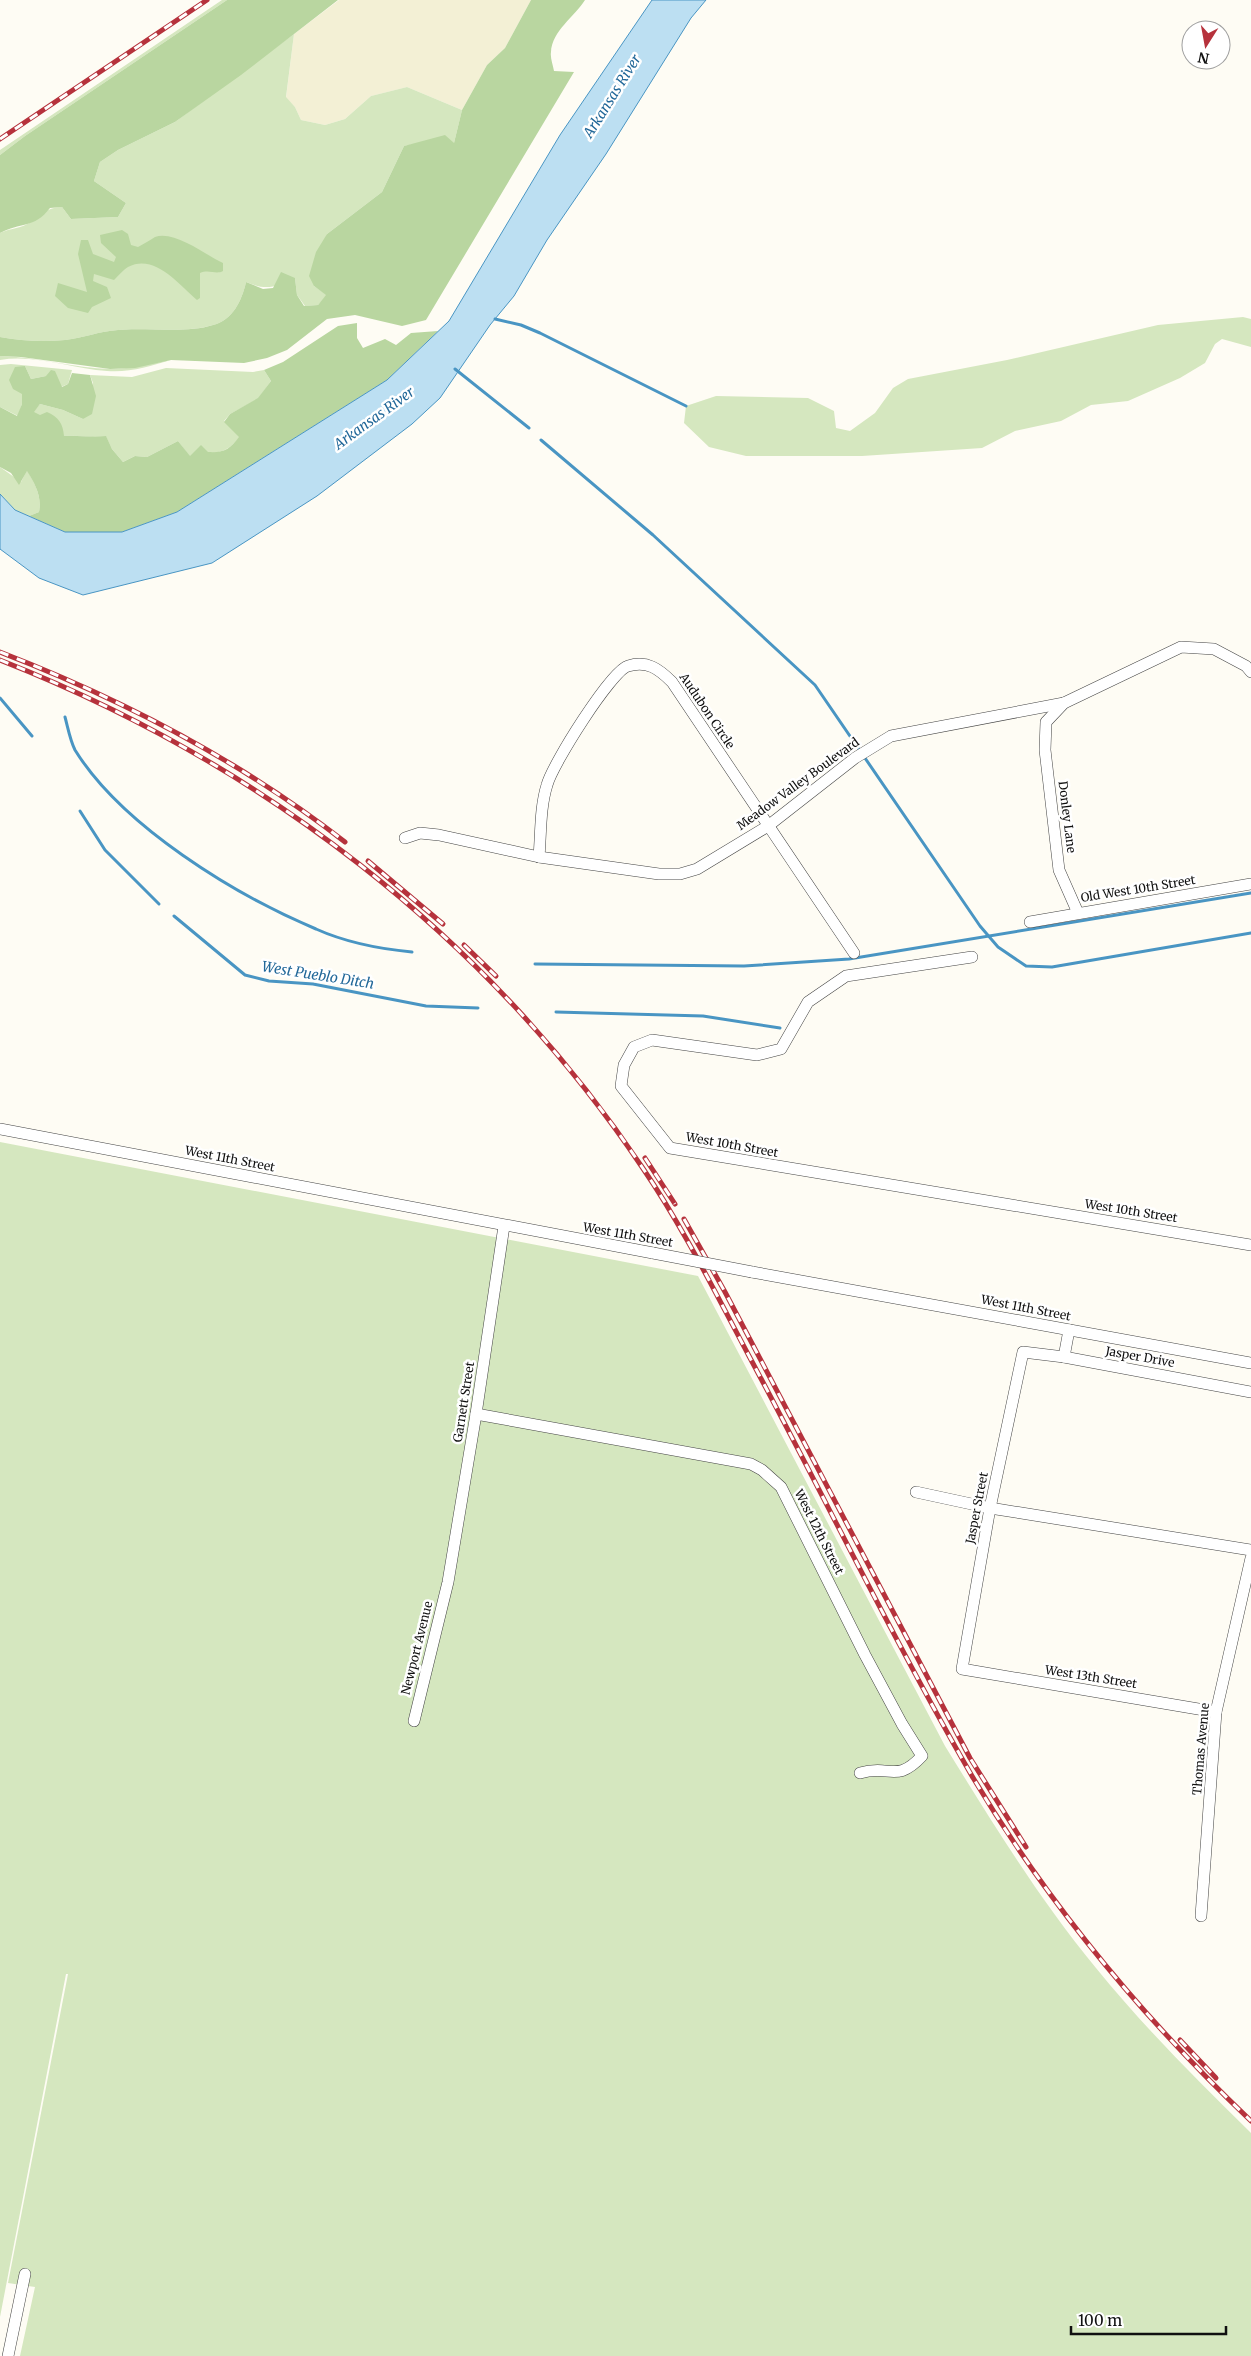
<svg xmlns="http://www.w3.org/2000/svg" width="1251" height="2356" viewBox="0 0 1251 2356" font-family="Merriweather,serif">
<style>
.farmland{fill:#f3f0d5}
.green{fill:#d5e7bf}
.forest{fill:#b9d6a0}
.water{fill:#bcdff2;stroke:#4995c3}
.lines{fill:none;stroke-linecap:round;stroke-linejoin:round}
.stream{stroke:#4995c3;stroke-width:3}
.minor-casing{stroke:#434343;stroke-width:12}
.minor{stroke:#fff;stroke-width:11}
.rail-casing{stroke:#b6323c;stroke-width:5}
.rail{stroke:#fff;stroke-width:3;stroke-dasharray:9;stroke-linecap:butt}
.minor-bridge-casing{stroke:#434343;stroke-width:12;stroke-linecap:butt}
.minor-bridge{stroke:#fff;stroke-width:11}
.labels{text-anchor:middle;stroke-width:5;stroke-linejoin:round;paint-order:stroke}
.street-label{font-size:12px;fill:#101010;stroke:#fff}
.water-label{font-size:14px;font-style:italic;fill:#226899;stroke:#fff}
</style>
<rect width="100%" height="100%" fill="#fefcf4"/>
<path class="farmland" d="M 339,0 L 531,0 L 505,48 L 487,65 L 462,110 L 407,87 L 371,96 L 345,119 L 325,125 L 301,120 L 295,107 L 286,98 L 294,34 Z"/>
<g class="green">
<path d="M 222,0 L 227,0 L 25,136 L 0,155 L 0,150 Z"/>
<path d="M 294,34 L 286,97 L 295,107 L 301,120 L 325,125 L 345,119 L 371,96 L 407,87 L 462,110 L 454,143 L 420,143 L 404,146 L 382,192 L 327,234 L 314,286 L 327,295 L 318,305 L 305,306 L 297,295 L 295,278 C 274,287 268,291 246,282 C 242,300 233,320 213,325 C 183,334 148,327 118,330 C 100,331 83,338 65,340 C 44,342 21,341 0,337 L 0,233 C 8,229 15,229 23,226 C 40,219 41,208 62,207 L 71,219 L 118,217 L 126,203 L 94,181 L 100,162 L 118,150 L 175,122 Z"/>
<path d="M 1243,317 L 1251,319 L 1251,347 L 1222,339 L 1215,344 L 1205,363 L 1180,378 L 1128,401 L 1091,405 L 1061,421 L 1015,431 L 982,448 L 862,456 L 746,456 L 709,447 L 684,423 L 686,406 L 716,396 L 808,398 L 834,411 L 836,428 L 850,431 L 875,413 L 893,388 L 908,379 L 1007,360 L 1158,325 Z"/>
<path d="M 0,356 C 37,357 74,368 111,369 C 132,369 151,363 171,360 C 150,366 129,373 107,371 C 72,369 36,354 0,360 Z"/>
<path d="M 11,364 L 72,370 L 68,384 L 61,387 L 46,376 L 31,379 L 25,366 L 22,404 L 18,416 L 0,407 L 0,365 Z"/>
<path d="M 166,368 L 253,372 L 264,370 L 271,381 L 258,399 L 230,414 L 224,421 L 240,437 C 223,458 213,450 190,457 L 178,441 L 147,457 L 135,456 L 123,462 L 112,449 L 106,437 C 92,438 79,435 64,436 L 33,412 L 40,404 L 63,410 L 83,419 L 93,383 L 90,375 L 132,377 Z"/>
<path d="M 0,467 L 21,482 L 27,470 C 35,484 42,496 39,512 L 29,516 L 15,510 L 0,494 Z"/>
<path d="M 0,1142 L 698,1276 L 945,1746 C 992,1822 1039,1899 1096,1968 C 1144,2027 1197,2080 1251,2133 L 1251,2356 L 20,2356 L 35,2287 L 8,2283 L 68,1974 L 66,1974 L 0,2317 Z"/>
</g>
<g class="forest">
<path d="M 227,0 L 338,0 L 241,75 L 175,122 L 118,150 L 100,162 L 94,181 L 126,203 L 118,217 L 71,219 L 62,207 L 50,208 C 34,229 20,222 0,233 L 0,155 L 25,136 Z"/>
<path d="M 531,0 L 585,0 C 575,16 552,31 551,52 C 550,58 553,65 554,71 L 574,72 L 426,320 L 402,326 L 355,315 L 327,319 L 287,350 L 267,358 L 244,363 L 171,360 L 135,368 L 110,369 L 21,357 L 0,356 L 0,337 C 21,341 44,342 65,340 C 83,338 100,331 118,330 C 147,327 185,334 213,325 C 233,320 242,300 246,282 L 263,289 L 273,288 L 281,272 L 295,278 L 297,295 L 304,306 L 318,305 L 326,295 L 314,286 L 309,276 L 316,252 L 327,234 L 382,192 L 404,146 L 445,135 L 454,143 L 462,110 L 487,65 L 505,48 Z"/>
<path d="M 122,230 L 128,234 L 131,245 L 138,247 C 144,244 150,240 155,237 C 175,230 207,256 223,263 L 223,271 C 216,275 209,269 200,273 L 200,298 L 197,300 C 179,285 155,253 128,267 C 123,270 118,276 114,280 L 94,274 L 93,281 L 107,287 L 111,298 L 92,307 L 88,313 L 68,308 L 55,296 L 58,283 L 87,292 L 78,254 L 81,240 L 88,240 L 93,254 L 114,262 L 116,257 L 101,243 L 100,235 Z"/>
<path d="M 357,323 L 357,338 L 363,348 L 385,339 L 396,345 L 411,333 L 438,331 L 387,380 L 177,512 L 122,532 L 65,532 L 29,516 L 39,512 C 42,496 35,484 27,471 L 19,485 L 11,473 L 0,467 L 0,407 L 17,416 L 22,404 L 22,394 L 13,389 L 9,380 L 15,367 L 25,366 L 31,379 L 46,376 L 51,370 L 55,371 L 62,387 L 68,384 L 72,373 L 90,375 L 96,396 L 92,414 L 83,419 L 63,410 L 40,404 L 34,412 L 40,415 L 47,412 C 59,417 63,424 64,436 C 79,435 92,438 106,436 L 112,449 L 123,462 L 135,456 L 147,457 L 178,441 L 190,456 L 201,445 L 208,452 C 224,453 230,449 239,437 L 224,422 L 230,414 L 258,398 L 271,381 L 264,370 L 283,362 L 338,326 Z"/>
</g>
<path class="water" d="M 652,0 L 706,0 L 691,18 L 606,154 L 547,240 L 514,296 L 490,325 L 440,398 L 412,424 L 317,496 L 212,563 L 83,595 L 39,578 L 0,549 L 0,494 L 15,510 L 65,532 L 122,532 L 177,512 L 387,380 L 449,321 L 560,135 Z"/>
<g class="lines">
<g class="stream">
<path d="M 495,319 L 521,325 L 540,333 L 686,406"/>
<path d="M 455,369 L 529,428"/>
<path d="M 541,440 L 653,535 L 815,685 L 980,926 L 998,947 L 1026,966 L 1052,967 L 1251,933"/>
<path d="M 0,698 L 32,736"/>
<path d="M 65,717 C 68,728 70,740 75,750 C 122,826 235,895 316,929 C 345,942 380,949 412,952"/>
<path d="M 80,811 L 105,850 L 159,904"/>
<path d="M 174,916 L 245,975 L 269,981 L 313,984 L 426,1006 L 478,1008"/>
<path d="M 535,964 L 744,966 L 849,959 L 1251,893"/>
<path d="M 556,1012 L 703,1016 L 780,1028"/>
</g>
<defs>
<g id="minor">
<path d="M 405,838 L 420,833 L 439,835 L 539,857 L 659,874 L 680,874 L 697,869 L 768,826 L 855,758 L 891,736 L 1064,703"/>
<path d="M 539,857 C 541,833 540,807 547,785 C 552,765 611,671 628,666 C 647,660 659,669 672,682 L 854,953"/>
<path d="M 1078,913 L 1059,870 L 1045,750 L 1046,722 L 1064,703 L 1181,647 L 1214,649 L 1246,666 L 1251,672"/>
<path d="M 1030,922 L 1251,884"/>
<path d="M 972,957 L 846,976 L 808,1002 L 781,1049 L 757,1055 L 652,1040 L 634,1047 L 624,1065 L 621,1086 L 670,1148 L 1251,1245"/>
<path d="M 0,1129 L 653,1253"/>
<path d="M 752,1272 L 1251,1363"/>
<path d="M 1064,1357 L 1069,1330"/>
<path d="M 476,1414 L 751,1464 L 762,1470 L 781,1487 L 865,1655 L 902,1724 L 922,1756 C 896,1784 890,1764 860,1773"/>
<path d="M 916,1492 L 990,1508 L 1251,1550"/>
<path d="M 1216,1712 L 962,1669 L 990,1508 L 1023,1352 L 1064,1357 L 1251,1392"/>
<path d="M 414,1721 L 448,1582 L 476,1414 L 504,1226"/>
<path d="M 1201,1916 L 1216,1712 L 1251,1558"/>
<path d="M 8,2356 L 25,2274"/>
</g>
</defs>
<use href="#minor" class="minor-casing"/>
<use href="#minor" class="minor"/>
<defs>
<g id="rail">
<path d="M 0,139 L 207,0"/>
<path d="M 0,652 C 122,699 242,762 345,842"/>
<path d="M 0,660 C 260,762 486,935 642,1167 C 683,1227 715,1292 749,1356 C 824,1496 893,1639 972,1776 C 1048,1904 1143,2018 1251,2121"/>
<path d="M 368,861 L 443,924"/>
<path d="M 464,945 L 496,976"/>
<path d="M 645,1158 L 675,1204"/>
<path d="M 684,1219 L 725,1292 L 970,1758 L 1026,1847"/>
<path d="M 1180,2040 L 1216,2078"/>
</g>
</defs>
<use href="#rail" class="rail-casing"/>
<use href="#rail" class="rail"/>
<defs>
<path id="minor-bridge" d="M 653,1253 L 752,1272"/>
</defs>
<use href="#minor-bridge" class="minor-bridge-casing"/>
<use href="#minor-bridge" class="minor-bridge"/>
</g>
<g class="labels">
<g class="street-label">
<text transform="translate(707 711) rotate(56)" y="4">Audubon Circle</text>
<text transform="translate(798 784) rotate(-36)" y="4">Meadow Valley Boulevard</text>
<text transform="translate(1067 817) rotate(83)" y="4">Donley Lane</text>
<text transform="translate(1138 889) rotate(-9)" y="4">Old West 10th Street</text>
<text transform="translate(732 1145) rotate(10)" y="4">West 10th Street</text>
<text transform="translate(230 1159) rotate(11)" y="4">West 11th Street</text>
<text transform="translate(1131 1211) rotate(9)" y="4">West 10th Street</text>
<text transform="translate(628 1235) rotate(10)" y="4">West 11th Street</text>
<text transform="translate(1026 1308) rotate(11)" y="4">West 11th Street</text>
<text transform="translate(1140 1357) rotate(10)" y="4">Jasper Drive</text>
<text transform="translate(464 1402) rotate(-81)" y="4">Garnett Street</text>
<text transform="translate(977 1508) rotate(-79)" y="4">Jasper Street</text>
<text transform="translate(819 1532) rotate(63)" y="4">West 12th Street</text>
<text transform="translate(417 1648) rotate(-76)" y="4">Newport Avenue</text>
<text transform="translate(1091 1677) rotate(9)" y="4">West 13th Street</text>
<text transform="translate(1201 1749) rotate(-85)" y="4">Thomas Avenue</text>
</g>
<g class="water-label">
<text transform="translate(612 96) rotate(-58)" y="5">Arkansas River</text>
<text transform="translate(374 418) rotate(-36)" y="5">Arkansas River</text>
<text transform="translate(318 975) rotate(9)" y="5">West Pueblo Ditch</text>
</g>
</g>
<g transform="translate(1206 45) rotate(191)"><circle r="24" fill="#ffffff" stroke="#9f9f9f"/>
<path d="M0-4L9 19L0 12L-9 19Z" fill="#b6323c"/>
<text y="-8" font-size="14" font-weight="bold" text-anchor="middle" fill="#101010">N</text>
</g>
<path d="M1071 2326v8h155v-8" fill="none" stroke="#101010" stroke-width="2.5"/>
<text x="1078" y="2326" font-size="15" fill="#101010" stroke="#ffffff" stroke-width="4" paint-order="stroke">100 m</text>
</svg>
